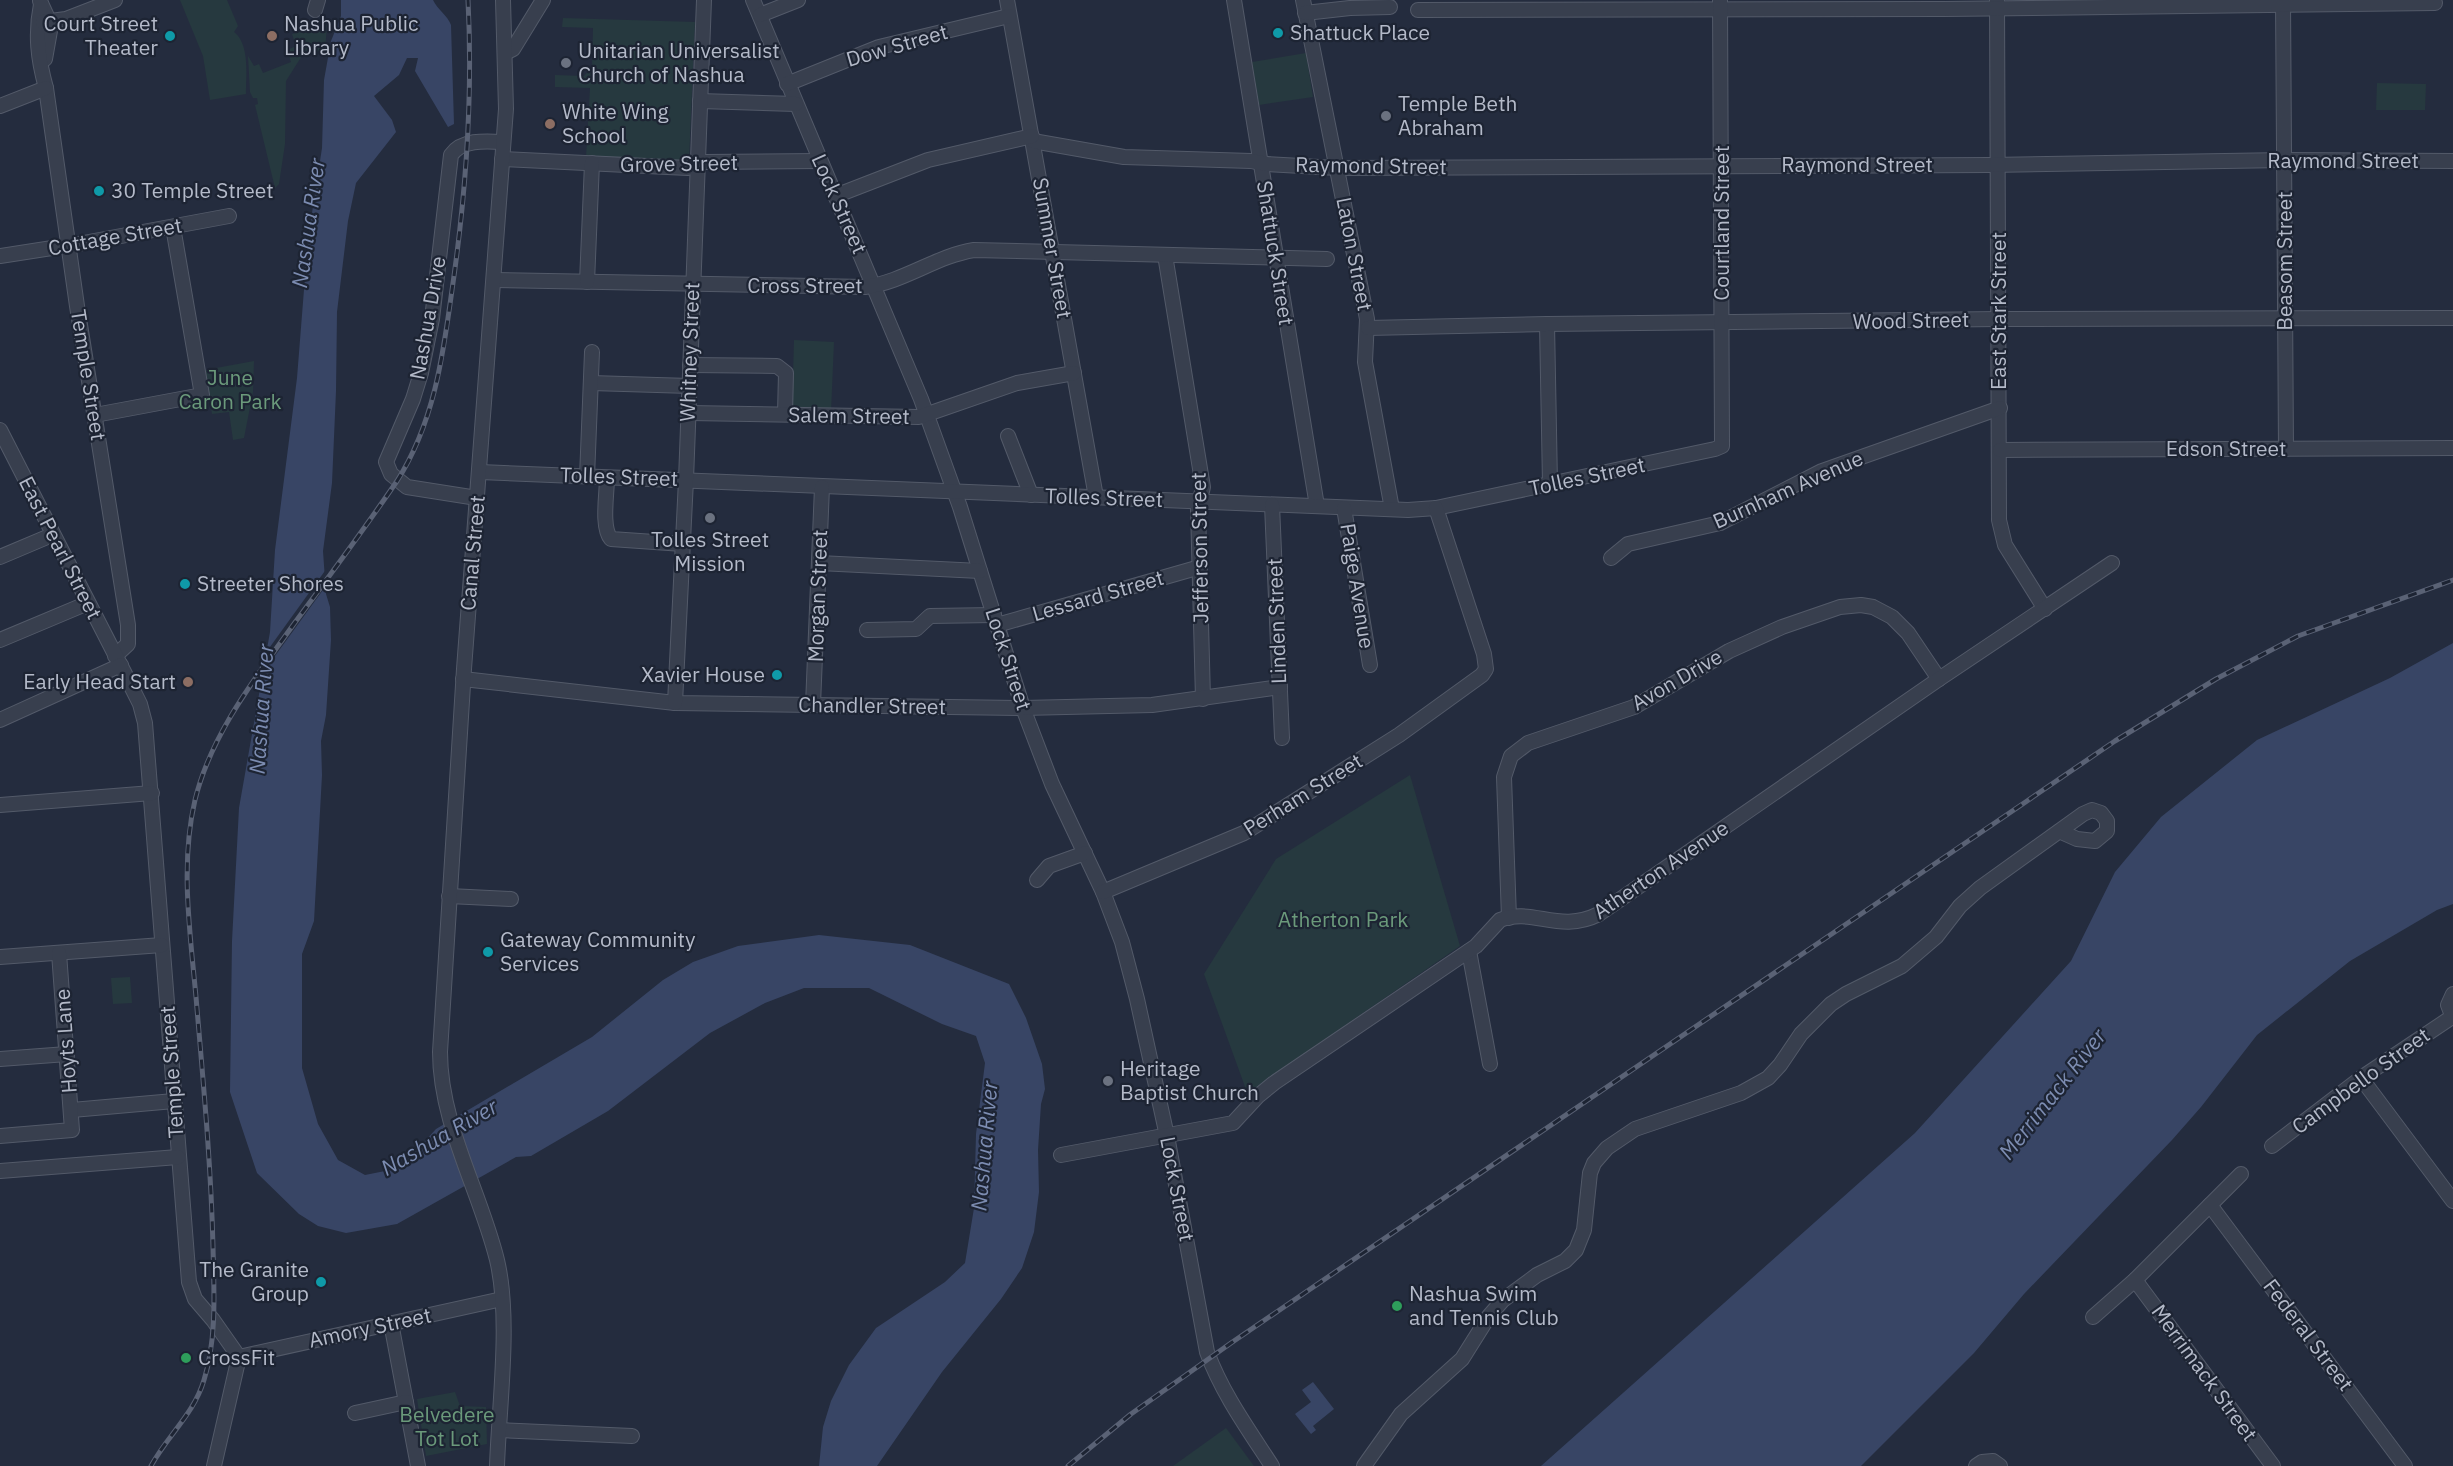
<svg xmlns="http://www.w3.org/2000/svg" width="2453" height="1466" viewBox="0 0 2453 1466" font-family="'IBM Plex Sans',sans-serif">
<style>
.green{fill:#26393f}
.water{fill:#384565}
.pier{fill:#242c3e}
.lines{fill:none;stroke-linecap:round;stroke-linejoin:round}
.minor-casing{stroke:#535a69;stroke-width:16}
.minor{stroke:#383f4e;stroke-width:14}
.rail-casing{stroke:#5a6275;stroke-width:5}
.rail{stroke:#1d2433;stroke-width:3;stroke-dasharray:9;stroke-linecap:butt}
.culture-dot{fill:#0f9aa8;stroke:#1d2433;stroke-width:2}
.education-dot{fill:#8d6e63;stroke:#1d2433;stroke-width:2}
.worship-dot{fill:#6b7280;stroke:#1d2433;stroke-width:2}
.leisure-dot{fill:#2e9e5b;stroke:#1d2433;stroke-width:2}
.labels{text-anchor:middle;stroke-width:4.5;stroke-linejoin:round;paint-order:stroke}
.poi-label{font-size:21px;fill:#b4bac9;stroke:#1d2433;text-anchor:start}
.street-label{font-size:21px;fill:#b4bac9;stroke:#1d2433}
.park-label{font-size:21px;fill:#6b9a7b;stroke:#1d2433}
.water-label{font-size:22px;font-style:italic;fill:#7c8cb1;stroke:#1d2433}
</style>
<rect width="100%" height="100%" fill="#242c3e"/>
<g class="green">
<path d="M 180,0 L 227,0 L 238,26 L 234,32 C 250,44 246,76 246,94 L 210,100 L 203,56 Z"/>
<path d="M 563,18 L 695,22 L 689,161 L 586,157 L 590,88 L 555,87 L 555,75 L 584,76 L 592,68 L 593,28 L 562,27 Z"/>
<path d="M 307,20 L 312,24 L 327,25 L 325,52 L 305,51 L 286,81 L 285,144 L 279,184 L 275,188 L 255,105 L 258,104 L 257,98 L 253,98 L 250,92 L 248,56 L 254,66 L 259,64 L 263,73 L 291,62 L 287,50 L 296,46 L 292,34 L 301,31 L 298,24 Z"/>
<path d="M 1306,53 L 1313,97 L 1259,105 L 1252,62 Z"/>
<path d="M 2377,83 L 2426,84 L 2425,110 L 2376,110 Z"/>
<path d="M 794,340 L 834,342 L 831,412 L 792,411 Z"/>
<path d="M 254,361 L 253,392 L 244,438 L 233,440 L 229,412 L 212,414 L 205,370 Z"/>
<path d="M 1410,775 L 1460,946 L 1259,1085 L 1248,1095 L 1204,974 L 1276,859 Z"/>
<path d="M 130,977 L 132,1003 L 113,1004 L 111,978 Z"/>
<path d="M 455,1392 L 460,1406 L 486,1407 L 487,1444 L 426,1456 L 417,1399 Z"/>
<path d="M 1226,1428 L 1254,1466 L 1173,1466 Z"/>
</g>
<g class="water">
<path d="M 341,0 L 433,0 C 437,9 448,16 451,25 L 454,124 L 448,127 L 415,71 L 418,58 L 407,58 L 399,75 L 374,96 L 392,120 L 396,132 L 356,183 L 348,221 L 337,312 L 336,391 L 332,483 L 323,551 L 326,594 L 330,607 L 331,640 L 326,715 L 321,741 L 322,775 L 314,921 L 302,954 L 302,1068 L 318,1124 L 338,1160 L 365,1175 L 400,1168 L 436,1129 L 592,1037 L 663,980 L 693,962 L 738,946 L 819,935 L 910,945 L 1009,984 L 1026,1018 L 1042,1064 L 1045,1089 L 1041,1104 L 1038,1150 L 1039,1192 L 1034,1232 L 1022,1268 L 1001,1299 L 942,1372 L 877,1466 L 819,1466 L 823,1427 L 831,1401 L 849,1365 L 876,1328 L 945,1282 L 965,1263 L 974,1208 L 976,1134 L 985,1063 L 976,1036 L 942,1024 L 869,988 L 804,988 L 765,1003 L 710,1033 L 608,1111 L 531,1156 L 516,1157 L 397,1224 L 346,1233 L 318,1226 L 299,1214 L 257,1173 L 230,1092 L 232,941 L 239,808 L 270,632 L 275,550 L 297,378 L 308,239 L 322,148 L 324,80 L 331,41 L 341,16 Z"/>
<path d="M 2453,643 L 2453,904 L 2437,910 L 2350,961 L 2257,1035 L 2201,1107 L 2172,1140 L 2024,1294 L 1974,1353 L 1861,1466 L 1541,1466 L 1915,1133 L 2071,961 L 2115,872 L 2161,817 L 2257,740 L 2390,678 Z"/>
<path d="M 1313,1382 L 1334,1409 L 1313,1426 L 1316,1430 L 1311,1434 L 1295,1414 L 1311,1402 L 1302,1390 Z"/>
</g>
<path class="pier" d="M 327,568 L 328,583 L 259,678 L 262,658 Z"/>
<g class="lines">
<defs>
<g id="minor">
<path d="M 753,0 L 921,399 L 960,507 L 1023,708 L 1052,784 L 1103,892 L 1122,942 L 1137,999 L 1167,1136 L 1207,1352 C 1222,1393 1248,1429 1272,1466"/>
<path d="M 1007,0 L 1096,497"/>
<path d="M 1234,0 L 1317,506"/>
<path d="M 1303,0 L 1367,319 L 1365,362 L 1392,509"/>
<path d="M 1997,0 L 1999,520 L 2005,545 L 2045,609"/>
<path d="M 2283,0 L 2286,449"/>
<path d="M 40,1 L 51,25 L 45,59"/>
<path d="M 41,4 C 35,34 38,59 46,88 L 77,306 L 128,625 L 128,644 L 115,656"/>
<path d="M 315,10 L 318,0"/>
<path d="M 1418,10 L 1945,9 L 2435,3"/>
<path d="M 1305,13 L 1350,8 L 1390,7"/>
<path d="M 760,15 L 798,0"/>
<path d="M 43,22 L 66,19 L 115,0"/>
<path d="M 505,53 L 513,49 L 543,0"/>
<path d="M 787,84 L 879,47 L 1009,16"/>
<path d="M 700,101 L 796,104"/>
<path d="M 0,106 L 46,88"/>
<path d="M 1033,141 L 1124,157 L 1251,161 L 1267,164 L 1337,168 L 1990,165 L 2284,160 L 2453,161"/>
<path d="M 502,159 L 688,168 L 705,162 L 820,161"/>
<path d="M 835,196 L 928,160 L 1032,136"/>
<path d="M 1165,255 L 1203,487 L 1198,508 L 1203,699"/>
<path d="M 0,256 L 78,244 L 229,216"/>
<path d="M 494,280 L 865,287 C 904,282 936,256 974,250 L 1327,259"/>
<path d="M 587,282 L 592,163"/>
<path d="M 1547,324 L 1550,484"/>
<path d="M 1368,328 L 1547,324 L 1999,319 L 2453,318"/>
<path d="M 690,365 L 777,366 L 786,373 L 785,414"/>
<path d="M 591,383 L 690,386"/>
<path d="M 689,413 L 919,417 L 1017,383 L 1074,373"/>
<path d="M 95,415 L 202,395 L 173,227"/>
<path d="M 0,430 L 124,672 L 140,704 L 145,723 L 189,1282 L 195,1299 L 213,1320 L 239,1357 L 214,1466"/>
<path d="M 1008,436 L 1031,495"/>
<path d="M 2000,450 L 2453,448"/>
<path d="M 480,472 L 1408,510 L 1436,508 L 1715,449 L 1722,446 L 1720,0"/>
<path d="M 587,477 L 592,352"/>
<path d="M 607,478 C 607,494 601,527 611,539 L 683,544"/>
<path d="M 477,498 L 407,487 L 391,474 L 386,462 L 413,399 L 421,373 L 432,319 L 451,155 C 462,139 486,141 503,142"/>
<path d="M 1272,505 L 1282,738"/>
<path d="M 1344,508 L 1370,665"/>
<path d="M 0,557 L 52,535"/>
<path d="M 1611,558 L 1628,544 L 1720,523 L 1822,471 L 2000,408"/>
<path d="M 819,563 L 980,571"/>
<path d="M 997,625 L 1200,567"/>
<path d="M 867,630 L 916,629 L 930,616 L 994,615"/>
<path d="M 0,640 L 88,603"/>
<path d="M 463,679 L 675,703 L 1023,708 L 1152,705 L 1280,687"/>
<path d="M 675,703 L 686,480 L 704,0"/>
<path d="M 813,705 L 822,487"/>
<path d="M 0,720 L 121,665"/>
<path d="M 0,805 L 152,793"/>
<path d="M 1037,880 L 1049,866 L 1085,853"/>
<path d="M 1103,892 L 1244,833 L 1399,735 L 1482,675 L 1486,669 L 1484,654 L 1436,508"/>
<path d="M 449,896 L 511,899"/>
<path d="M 1509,918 L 1504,777 L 1511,756 L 1528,743 L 1634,707 L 1729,651 L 1782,627 L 1840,607 L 1861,605 L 1873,607 L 1892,617 L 1908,633 L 1939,679"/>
<path d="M 1469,951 L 1490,1064"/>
<path d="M 0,957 L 162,945"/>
<path d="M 2453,994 L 2448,1005 L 2453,1018"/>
<path d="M 0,1059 L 67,1054"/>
<path d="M 2361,1078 L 2453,1201"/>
<path d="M 72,1110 L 174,1101"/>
<path d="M 0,1136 L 72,1130 L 59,953"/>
<path d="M 2272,1146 L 2361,1078 L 2452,1017"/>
<path d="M 1061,1155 L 1233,1123 L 1258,1096 L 1274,1083 L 1476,946 L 1500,920 C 1533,907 1559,934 1599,914 L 1939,679 L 2112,563"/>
<path d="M 0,1171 L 178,1157"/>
<path d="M 2210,1205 L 2405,1466"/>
<path d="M 2135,1280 L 2273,1466"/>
<path d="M 2093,1317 L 2135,1280 L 2241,1174"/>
<path d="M 391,1323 L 418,1466"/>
<path d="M 239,1357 L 502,1299"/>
<path d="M 355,1413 L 406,1402"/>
<path d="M 499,1430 L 632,1436"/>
<path d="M 497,1466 C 499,1404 511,1319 497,1260 C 480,1191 440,1124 440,1052 L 464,669 L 506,109 L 503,0"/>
<path d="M 1364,1466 L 1401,1414 L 1462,1359 L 1489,1316 L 1503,1300 L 1537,1275 L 1565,1261 L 1576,1250 L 1584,1230 L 1590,1173 L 1594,1163 L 1607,1148 L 1635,1129 L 1741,1093 L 1768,1078 L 1780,1065 L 1801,1034 L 1831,1004 L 1846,994 L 1902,966 L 1936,937 L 1960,906 L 1980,888 L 2083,814 L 2092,810 L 2101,813 L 2107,821 L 2107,831 L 2095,841 L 2077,839 L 2059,831"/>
<path d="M 1976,1466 L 1982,1462 L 1993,1461 L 2000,1466"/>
</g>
</defs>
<use href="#minor" class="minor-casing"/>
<use href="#minor" class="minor"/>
<defs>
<g id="rail">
<path d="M 151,1466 C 167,1436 194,1414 204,1380 C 217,1338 214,1291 213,1247 C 211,1163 203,1080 196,997 C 190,932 180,864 195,800 C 211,735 253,681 291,628 C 327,579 363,531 397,481 C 434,423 443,356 452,290 C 466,194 473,97 468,0"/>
<path d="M 1068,1466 L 1131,1414 L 1231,1343 L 2115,741 L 2216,679 L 2298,636 L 2453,580"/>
</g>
</defs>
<use href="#rail" class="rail-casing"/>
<use href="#rail" class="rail"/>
</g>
<g class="culture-dot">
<circle cx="1278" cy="33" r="6"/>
<circle cx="170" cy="36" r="6"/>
<circle cx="99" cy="191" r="6"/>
<circle cx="185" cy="584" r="6"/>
<circle cx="777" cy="675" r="6"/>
<circle cx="488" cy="952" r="6"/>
<circle cx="321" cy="1282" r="6"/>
</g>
<g class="education-dot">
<circle cx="272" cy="36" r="6"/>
<circle cx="550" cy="124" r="6"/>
<circle cx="188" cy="682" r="6"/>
</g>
<g class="worship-dot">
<circle cx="566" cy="63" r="6"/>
<circle cx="1386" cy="116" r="6"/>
<circle cx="710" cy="518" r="6"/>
<circle cx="1108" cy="1081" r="6"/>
</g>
<g class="leisure-dot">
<circle cx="1397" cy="1306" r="6"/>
<circle cx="186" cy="1358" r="6"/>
</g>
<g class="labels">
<g class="poi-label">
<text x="158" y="31" text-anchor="end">Court Street<tspan x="158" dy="24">Theater</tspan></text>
<text x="284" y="31">Nashua Public<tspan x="284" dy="24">Library</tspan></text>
<text x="1290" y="40">Shattuck Place</text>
<text x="578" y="58">Unitarian Universalist<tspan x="578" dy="24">Church of Nashua</tspan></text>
<text x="1398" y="111">Temple Beth<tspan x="1398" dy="24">Abraham</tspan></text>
<text x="562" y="119">White Wing<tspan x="562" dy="24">School</tspan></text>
<text x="111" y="198">30 Temple Street</text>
<text x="710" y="547" text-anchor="middle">Tolles Street<tspan x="710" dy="24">Mission</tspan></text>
<text x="197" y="591">Streeter Shores</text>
<text x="765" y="682" text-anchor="end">Xavier House</text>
<text x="176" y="689" text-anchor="end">Early Head Start</text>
<text x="500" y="947">Gateway Community<tspan x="500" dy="24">Services</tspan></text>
<text x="1120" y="1076">Heritage<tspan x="1120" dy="24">Baptist Church</tspan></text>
<text x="309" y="1277" text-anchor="end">The Granite<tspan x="309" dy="24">Group</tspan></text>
<text x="1409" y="1301">Nashua Swim<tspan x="1409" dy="24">and Tennis Club</tspan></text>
<text x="198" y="1365">CrossFit</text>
</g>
<g class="street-label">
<text transform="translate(897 46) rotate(-16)" y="7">Dow Street</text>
<text x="2343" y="168">Raymond Street</text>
<text transform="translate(679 164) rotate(-1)" y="7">Grove Street</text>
<text x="1857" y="172">Raymond Street</text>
<text transform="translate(1371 166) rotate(1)" y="7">Raymond Street</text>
<text transform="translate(839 204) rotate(66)" y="7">Lock Street</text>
<text transform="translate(1722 223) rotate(-90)" y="7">Courtland Street</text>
<text transform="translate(115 237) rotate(-10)" y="7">Cottage Street</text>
<text transform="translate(1052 248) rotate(80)" y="7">Summer Street</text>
<text transform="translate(1275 253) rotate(81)" y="7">Shattuck Street</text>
<text transform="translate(1354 254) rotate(79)" y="7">Laton Street</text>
<text transform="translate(2285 261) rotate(-90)" y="7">Beasom Street</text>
<text x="805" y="293">Cross Street</text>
<text transform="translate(1999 311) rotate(-90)" y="7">East Stark Street</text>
<text transform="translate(428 318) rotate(-80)" y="7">Nashua Drive</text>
<text transform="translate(1911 321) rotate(-1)" y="7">Wood Street</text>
<text transform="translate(690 352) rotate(-88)" y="7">Whitney Street</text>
<text transform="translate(88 375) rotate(81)" y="7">Temple Street</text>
<text transform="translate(849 416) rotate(1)" y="7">Salem Street</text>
<text x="2226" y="456">Edson Street</text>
<text transform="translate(619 477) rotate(2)" y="7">Tolles Street</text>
<text transform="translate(1587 477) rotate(-12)" y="7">Tolles Street</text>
<text transform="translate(1788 490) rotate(-24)" y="7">Burnham Avenue</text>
<text transform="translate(1104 498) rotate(2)" y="7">Tolles Street</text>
<text transform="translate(60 548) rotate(63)" y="7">East Pearl Street</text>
<text transform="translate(1200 548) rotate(-91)" y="7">Jefferson Street</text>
<text transform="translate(473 553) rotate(-85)" y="7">Canal Street</text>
<text transform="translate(1357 586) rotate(81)" y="7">Paige Avenue</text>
<text transform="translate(818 596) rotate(-88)" y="7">Morgan Street</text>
<text transform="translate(1098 596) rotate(-16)" y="7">Lessard Street</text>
<text transform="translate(1277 621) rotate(-92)" y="7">Linden Street</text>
<text transform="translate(1008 659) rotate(72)" y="7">Lock Street</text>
<text transform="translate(1677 680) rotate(-30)" y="7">Avon Drive</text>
<text transform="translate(872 706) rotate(1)" y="7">Chandler Street</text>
<text transform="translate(1303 795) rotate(-32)" y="7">Perham Street</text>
<text transform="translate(1661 870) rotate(-34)" y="7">Atherton Avenue</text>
<text transform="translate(66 1041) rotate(-94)" y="7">Hoyts Lane</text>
<text transform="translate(172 1072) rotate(-94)" y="7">Temple Street</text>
<text transform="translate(2361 1081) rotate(-36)" y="7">Campbello Street</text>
<text transform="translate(1177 1189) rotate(79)" y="7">Lock Street</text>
<text transform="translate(370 1328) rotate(-12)" y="7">Amory Street</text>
<text transform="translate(2308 1335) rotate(53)" y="7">Federal Street</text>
<text transform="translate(2204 1373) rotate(54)" y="7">Merrimack Street</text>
</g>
<g class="park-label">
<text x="230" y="385">June<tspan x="230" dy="24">Caron Park</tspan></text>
<text x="1343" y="927">Atherton Park</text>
<text x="447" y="1422">Belvedere<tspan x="447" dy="24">Tot Lot</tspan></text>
</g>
<g class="water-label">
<text transform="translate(308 223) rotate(-82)" y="8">Nashua River</text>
<text transform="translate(261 709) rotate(-86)" y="8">Nashua River</text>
<text transform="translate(2052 1094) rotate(-52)" y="8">Merrimack River</text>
<text transform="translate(439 1137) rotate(-30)" y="8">Nashua River</text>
<text transform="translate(984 1146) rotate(-85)" y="8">Nashua River</text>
</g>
</g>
</svg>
